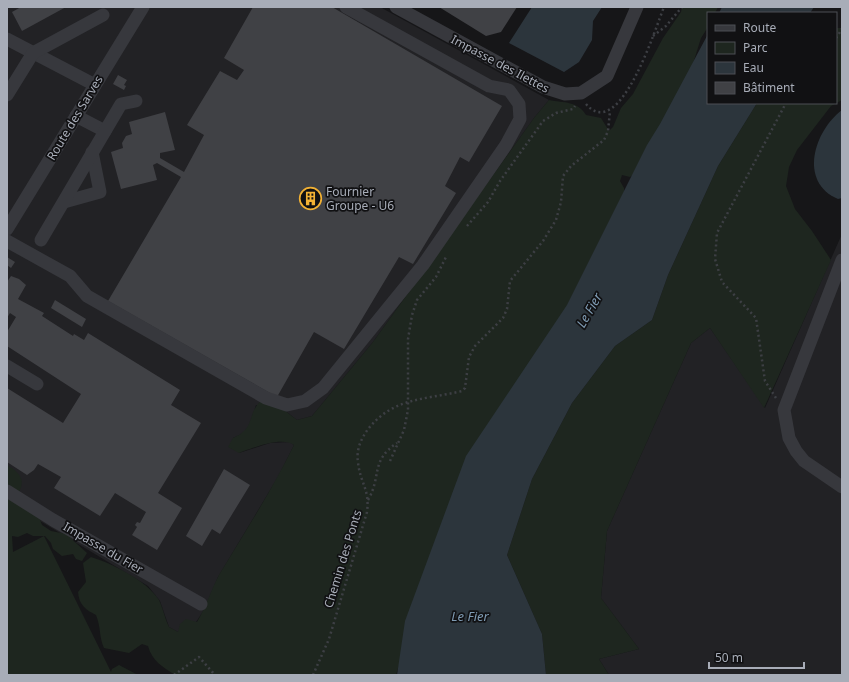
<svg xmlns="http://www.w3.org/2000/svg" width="849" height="682" viewBox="0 0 849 682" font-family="'Noto Sans',sans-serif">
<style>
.built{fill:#222225}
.green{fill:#1e261f}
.water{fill:#2c353c}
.building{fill:#404145}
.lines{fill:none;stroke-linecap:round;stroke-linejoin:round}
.path{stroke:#3d3f44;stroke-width:2.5;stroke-dasharray:2 3;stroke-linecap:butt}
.minor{stroke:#37383d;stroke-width:13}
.labels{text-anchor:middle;stroke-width:3.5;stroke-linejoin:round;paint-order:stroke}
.street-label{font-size:12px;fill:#a8adb8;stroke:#111113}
.poi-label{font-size:12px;fill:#a8adb8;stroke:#111113;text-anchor:start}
.water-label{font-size:13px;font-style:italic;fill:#7f9bb3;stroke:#111113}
</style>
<rect width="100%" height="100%" fill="#161618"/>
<g class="built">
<path d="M 7,7 L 380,7 L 549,100 L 534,118 L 373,342 L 312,416 L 297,420 L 284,410 L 256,405 L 249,427 L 242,434 L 233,438 L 239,453 L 270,443 L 290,442 L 294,445 L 278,477 L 218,577 L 204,610 L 196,622 L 178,632 L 169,627 L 160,601 L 148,586 L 7,501 Z"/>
<path d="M 842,234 L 842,675 L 609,675 L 599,659 L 639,649 L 601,598 L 607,531 L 691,343 L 710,328 L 765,408 Z"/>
</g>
<g class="green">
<path d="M 682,7 L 718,7 L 715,13 L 708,13 L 708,27 L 701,38 L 691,70 L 639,171 L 630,177 L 622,175 L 620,181 L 624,188 L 624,198 L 399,665 L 396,675 L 175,675 C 163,667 152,661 148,646 L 142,644 L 129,653 L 104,648 C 99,637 101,627 96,615 C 86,610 79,605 78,592 L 86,582 L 83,563 L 91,557 C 113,564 146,580 159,600 C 163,608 165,619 169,627 L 178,632 L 180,624 L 186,619 L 197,622 C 206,607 211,590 219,575 C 245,532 272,490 294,445 C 282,436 252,448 239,453 L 228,447 L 233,438 C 257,428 246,413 262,400 L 284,410 L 297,420 L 312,416 L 373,342 L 534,118 L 549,100 C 564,103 578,101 586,115 L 601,118 L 609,131 L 613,127 L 621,108 L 633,94 L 663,38 L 681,12 Z"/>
<path d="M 836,28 L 842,28 L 842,100 L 831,106 L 797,150 L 789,167 L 786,186 L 795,209 L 812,231 L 831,260 L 764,408 L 710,328 L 691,343 L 607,531 L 601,598 L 639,649 L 599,659 L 609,675 L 546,675 L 542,634 L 507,555 L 532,479 L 572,403 L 615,346 L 652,320 L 668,275 L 718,166 L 757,103 L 836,103 Z"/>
<path d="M 7,465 C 19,472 26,479 19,492 L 39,517 L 42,525 L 51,531 L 66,534 L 87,553 L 82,561 L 76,559 L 73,554 L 62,556 L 53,549 L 51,543 L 45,536 L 33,536 L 27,533 L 18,537 L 12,536 L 13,552 L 44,536 L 111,672 L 112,669 L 119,665 L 138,675 L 7,675 Z"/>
</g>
<g class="water">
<path d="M 532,7 L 602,7 L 593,21 L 592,40 L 579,62 L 564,72 L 509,43 Z"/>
<path d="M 722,7 L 814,7 L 810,13 L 719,13 Z"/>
<path d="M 708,34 L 708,103 L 757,103 L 718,166 L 668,275 L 652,320 L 615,346 L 572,403 L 532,479 L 507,555 L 542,634 L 546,675 L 397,675 L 405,621 L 466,456 L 567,305 L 647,145 L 660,124 Z"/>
<path d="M 842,110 L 842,198 L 838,199 C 798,182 814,131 842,110 Z"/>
</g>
<g class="building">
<path d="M 21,7 L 66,7 L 22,31 L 12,12 Z"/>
<path d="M 253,7 L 332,7 L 502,106 L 469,162 L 460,157 L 445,186 L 456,193 L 413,264 L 399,257 L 344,349 L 314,332 L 277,397 L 108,301 L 181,177 L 157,163 L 153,165 L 157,180 L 121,189 L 111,152 L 123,148 L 122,143 L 126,136 L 132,134 L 129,122 L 165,112 L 175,150 L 160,153 L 160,158 L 184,172 L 204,135 L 187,125 L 220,71 L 237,80 L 244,70 L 224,58 Z"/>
<path d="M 439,7 L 517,7 L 501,32 L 486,36 Z"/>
<path d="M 118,75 L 127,80 L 124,85 L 126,86 L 124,90 L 113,84 Z"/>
<path d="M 7,257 L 15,262 L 11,268 L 7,265 Z"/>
<path d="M 11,276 L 19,279 L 26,285 L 18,299 L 44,313 L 42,316 L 73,336 L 74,334 L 84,340 L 88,333 L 180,390 L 171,405 L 201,423 L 158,493 L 182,508 L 157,550 L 132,535 L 137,527 L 135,525 L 137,522 L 140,523 L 146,512 L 115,493 L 100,516 L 54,488 L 61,477 L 38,464 L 34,470 L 27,475 L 7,462 L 7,388 L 63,423 L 81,394 L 7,346 L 7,332 L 16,317 L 10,313 L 7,318 L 7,282 Z"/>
<path d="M 55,300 L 86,319 L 82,327 L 51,308 Z"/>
<path d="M 224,469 L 250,485 L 220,534 L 212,529 L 202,546 L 186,536 Z"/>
</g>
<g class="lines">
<g class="path">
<path d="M 653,36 L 666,26 L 682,7"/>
<path d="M 836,38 L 842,29"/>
<path d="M 586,104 C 620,144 656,26 664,7"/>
<path d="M 467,226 L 488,202 L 500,181 L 543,121 L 556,113 L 573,109 L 575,106"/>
<path d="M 776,398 L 765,381 L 756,318 L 722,282 L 715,259 L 717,233 L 786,103"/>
<path d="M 390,461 L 404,430 L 408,410 L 408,339 L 412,315 L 417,300 L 436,277 L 447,255"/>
<path d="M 368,500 C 382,476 370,461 397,443"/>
<path d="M 174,675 L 199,657 L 215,675"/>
<path d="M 313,675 L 329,639 L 367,512 C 370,489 360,483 358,462 C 356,450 361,438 369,428 C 394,397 425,400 462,391 L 465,388 L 469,357 L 475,346 L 503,318 L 507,309 L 510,281 L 543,241 L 556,220 L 561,202 L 563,176 L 571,166 L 604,140 L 608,131 L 610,111"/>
</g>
<g class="minor">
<path d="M 396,7 L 543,87 L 565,94 L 581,93 L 607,76 L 637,7"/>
<path d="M 7,39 L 95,85"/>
<path d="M 7,95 L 33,53 L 103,15"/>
<path d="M 76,116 L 105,131"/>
<path d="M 64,202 L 100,192 L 92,152"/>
<path d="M 7,229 L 143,7"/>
<path d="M 41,240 L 121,104 L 136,101"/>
<path d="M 7,241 L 70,276 L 87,296 L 266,398 L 287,405 L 305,401 L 323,388 L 423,265 L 506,145 L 520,119 L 519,104 L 509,90 L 489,86 L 346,7"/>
<path d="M 842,260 L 784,410 L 789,438 L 796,451 L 804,461 L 842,487"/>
<path d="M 7,366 L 37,384"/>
<path d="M 7,491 L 53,520 L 201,604"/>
</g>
</g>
<defs>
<symbol id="building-ring" viewBox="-11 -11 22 22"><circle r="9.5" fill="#111113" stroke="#f2b134" stroke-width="1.5"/><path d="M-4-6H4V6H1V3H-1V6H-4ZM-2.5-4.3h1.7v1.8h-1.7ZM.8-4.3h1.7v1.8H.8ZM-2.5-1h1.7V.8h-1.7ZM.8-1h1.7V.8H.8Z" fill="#f2b134"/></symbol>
</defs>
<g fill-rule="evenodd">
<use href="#building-ring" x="298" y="186" width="25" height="25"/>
</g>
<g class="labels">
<g class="street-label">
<text transform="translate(500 64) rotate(28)" y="4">Impasse des Ilettes</text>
<text transform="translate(75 118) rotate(-59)" y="4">Route des Sarves</text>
<text transform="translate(103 548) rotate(30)" y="4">Impasse du Fier</text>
<text transform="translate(343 559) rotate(-73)" y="4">Chemin des Ponts</text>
</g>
<g class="poi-label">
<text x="326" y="196">Fournier<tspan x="326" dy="14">Groupe - U6</tspan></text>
</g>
<g class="water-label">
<text transform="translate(589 310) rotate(-60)" y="5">Le Fier</text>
<text x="470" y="621">Le Fier</text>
</g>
</g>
<rect width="849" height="682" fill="none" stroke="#a8adb8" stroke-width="16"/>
<rect x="707" y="12" width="130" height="92" fill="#111113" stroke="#4d4f55"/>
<rect x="715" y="25" width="20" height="6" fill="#37383d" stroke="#4d4f55"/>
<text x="743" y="32" font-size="12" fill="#a8adb8">Route</text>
<rect x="715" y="42" width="20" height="12" fill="#1e261f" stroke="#4d4f55"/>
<text x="743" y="52" font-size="12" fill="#a8adb8">Parc</text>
<rect x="715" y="62" width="20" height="12" fill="#2c353c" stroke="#4d4f55"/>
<text x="743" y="72" font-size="12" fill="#a8adb8">Eau</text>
<rect x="715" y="82" width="20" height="12" fill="#404145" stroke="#4d4f55"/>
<text x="743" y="92" font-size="12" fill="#a8adb8">Bâtiment</text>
<path d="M709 662v6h95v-6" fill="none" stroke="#a8adb8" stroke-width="2"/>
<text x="715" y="662" font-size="12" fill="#a8adb8" stroke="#111113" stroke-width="3" paint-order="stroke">50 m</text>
</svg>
